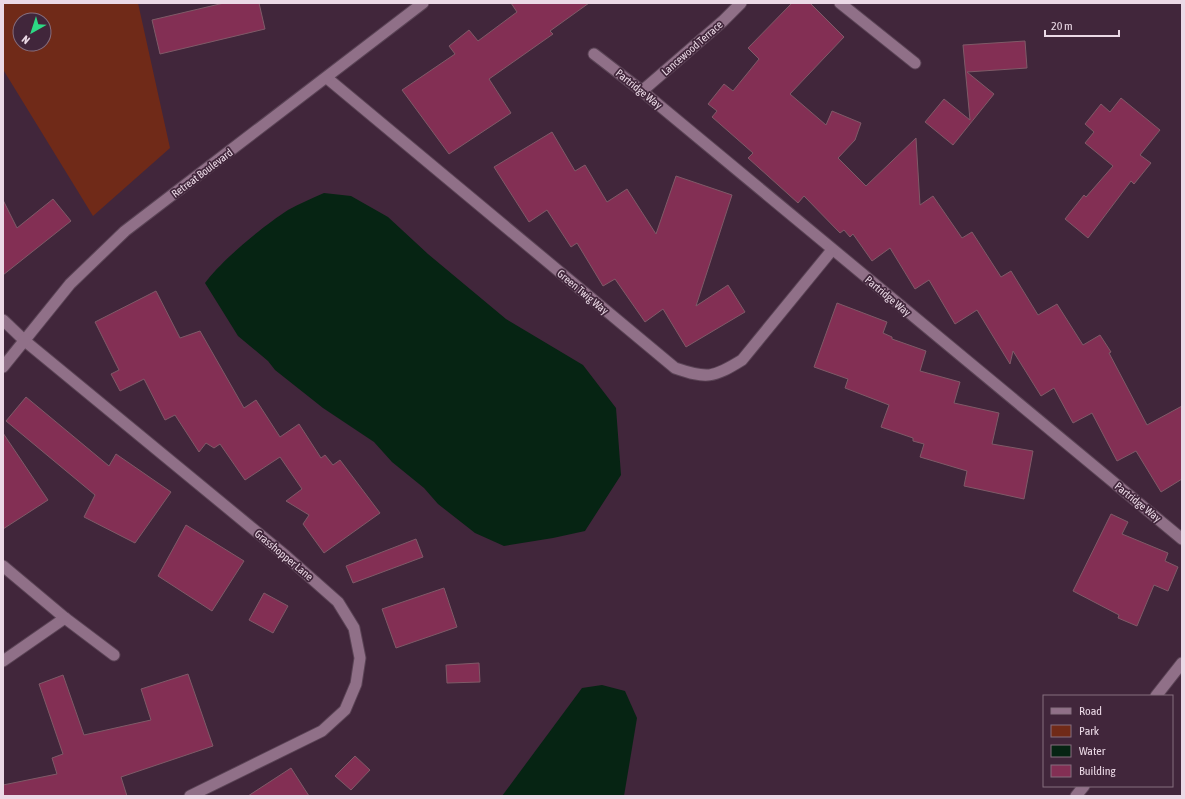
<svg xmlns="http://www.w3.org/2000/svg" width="1185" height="799" viewBox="0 0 1185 799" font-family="'Asap Condensed',sans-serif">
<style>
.green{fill:#702a18;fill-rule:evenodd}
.water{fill:#062413}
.building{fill:#832f54;stroke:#7f5a68}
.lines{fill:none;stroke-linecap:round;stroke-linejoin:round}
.minor-casing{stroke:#5a4355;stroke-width:13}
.tertiary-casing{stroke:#5a4355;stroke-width:13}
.minor{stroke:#907088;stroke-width:11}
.tertiary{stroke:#907088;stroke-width:11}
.labels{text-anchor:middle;stroke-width:3.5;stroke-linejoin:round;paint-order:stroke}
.street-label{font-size:11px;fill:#ebd9e6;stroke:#41263b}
</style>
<rect width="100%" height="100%" fill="#41263b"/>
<path class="green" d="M 3,3 L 138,3 L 170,148 L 93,216 L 4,71 ZM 20,20 L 44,20 L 44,44 L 20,44 Z"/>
<g class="water">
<path d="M 324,193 L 351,196 L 388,217 L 428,254 L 506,319 L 583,365 L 616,408 L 621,475 L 585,531 L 553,538 L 504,546 L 475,533 L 438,504 L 424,488 L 392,462 L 374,442 L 323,408 L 275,370 L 268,361 L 238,336 L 205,283 C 222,260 263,226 288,210 C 299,204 312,198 324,193 Z"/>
<path d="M 602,685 L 625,691 L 637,718 L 624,796 L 502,796 L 582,688 Z"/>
</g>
<g class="building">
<path d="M 224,3 L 259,3 L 265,29 L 160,54 L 152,20 Z"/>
<path d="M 511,3 L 589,3 L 550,31 L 553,34 L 489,79 L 511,113 L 449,154 L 402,90 L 455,54 L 449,46 L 469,30 L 478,41 L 517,12 Z"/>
<path d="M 792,3 L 810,3 L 844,37 L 790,94 L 826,125 L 832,111 L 861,123 L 855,140 L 838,158 L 866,186 L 916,138 L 920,205 L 933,196 L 962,238 L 972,232 L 1001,277 L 1011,271 L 1038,315 L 1057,304 L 1083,345 L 1100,335 L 1111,352 L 1109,353 L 1147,425 L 1182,406 L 1182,479 L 1161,492 L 1136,451 L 1117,461 L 1092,413 L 1073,423 L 1054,388 L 1041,396 L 1013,351 L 1010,364 L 977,310 L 955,324 L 929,280 L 915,289 L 890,248 L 872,261 L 853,234 L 850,237 L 844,230 L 840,233 L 804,196 L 798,203 L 748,158 L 753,153 L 712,117 L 717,111 L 708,104 L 724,84 L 733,91 L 759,59 L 748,48 Z"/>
<path d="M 1025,41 L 1027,68 L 967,72 L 994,94 L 953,145 L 925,122 L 944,99 L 970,120 L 963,45 Z"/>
<path d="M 1121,98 L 1160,130 L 1140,155 L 1151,163 L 1134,184 L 1131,181 L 1088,238 L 1065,219 L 1084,195 L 1086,197 L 1113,166 L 1085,143 L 1094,132 L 1085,124 L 1101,104 L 1110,112 Z"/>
<path d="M 552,132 L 575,171 L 585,165 L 607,202 L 627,189 L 656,234 L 676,176 L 732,195 L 696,306 L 728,285 L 745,312 L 686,347 L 663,309 L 645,322 L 615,279 L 603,286 L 577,243 L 571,247 L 547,210 L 529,222 L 494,167 Z"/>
<path d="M 53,199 L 71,221 L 3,275 L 3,200 L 17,228 Z"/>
<path d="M 156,291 L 180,338 L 200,331 L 244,408 L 256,400 L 280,437 L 299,424 L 321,458 L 325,455 L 333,465 L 340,460 L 380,513 L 324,553 L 303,524 L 309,515 L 286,501 L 302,489 L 280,457 L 245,480 L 220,444 L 214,448 L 206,443 L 199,452 L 175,415 L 165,420 L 144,379 L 120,391 L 111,374 L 119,370 L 95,322 Z"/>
<path d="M 837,303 L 887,322 L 883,333 L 892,337 L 892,339 L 926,351 L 920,371 L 960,382 L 954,403 L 999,413 L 992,444 L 1033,451 L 1024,499 L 964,486 L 967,471 L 920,457 L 924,444 L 913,441 L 913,438 L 881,427 L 889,405 L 845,388 L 848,379 L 814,367 Z"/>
<path d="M 26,397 L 109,466 L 116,454 L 171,492 L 135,543 L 84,517 L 95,495 L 6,421 Z"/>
<path d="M 3,433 L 48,500 L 3,529 Z"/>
<path d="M 1111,514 L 1128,522 L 1122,534 L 1168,553 L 1165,561 L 1178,567 L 1168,591 L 1154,585 L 1137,626 L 1118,618 L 1119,615 L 1073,591 Z"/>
<path d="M 186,525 L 244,561 L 212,611 L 158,576 Z"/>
<path d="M 416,539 L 423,557 L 353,583 L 346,566 Z"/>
<path d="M 444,588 L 457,627 L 396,648 L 382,609 Z"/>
<path d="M 264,593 L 288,606 L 273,633 L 249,620 Z"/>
<path d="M 479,663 L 480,682 L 447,683 L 446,665 Z"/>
<path d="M 188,674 L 213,746 L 121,777 L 127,796 L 3,796 L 3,785 L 57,774 L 52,758 L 63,754 L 39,684 L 63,675 L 84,735 L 151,720 L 141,689 Z"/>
<path d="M 355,756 L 370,770 L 351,790 L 335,776 Z"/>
<path d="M 291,768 L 309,796 L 248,796 Z"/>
</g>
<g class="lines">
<defs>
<g id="minor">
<path d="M 840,3 L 915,63"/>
<path d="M 594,54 L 642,91 L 1182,539"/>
<path d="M 327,78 L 675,368 C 707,379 713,378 742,360 L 832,250"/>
<path d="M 642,91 L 723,21 L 741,3"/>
<path d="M 3,320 L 25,341 L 286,556 L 338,602 L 354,628 L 360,658 L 356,684 L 345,710 L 322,731 L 190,796"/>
<path d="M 3,367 L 70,284 L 125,231 L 423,3"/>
<path d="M 3,566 L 65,618 L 114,655"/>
<path d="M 3,661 L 65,618"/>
</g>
<g id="tertiary">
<path d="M 1156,696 L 1182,663"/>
<path d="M 1076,796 L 1084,786"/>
</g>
</defs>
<use href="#minor" class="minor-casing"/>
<use href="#tertiary" class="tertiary-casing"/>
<use href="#minor" class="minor"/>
<use href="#tertiary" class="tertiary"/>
</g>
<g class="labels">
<g class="street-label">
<text transform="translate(692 48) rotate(-41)" y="4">Lancewood Terrace</text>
<text transform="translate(639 89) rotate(39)" y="4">Partridge Way</text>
<text transform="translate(202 173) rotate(-37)" y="4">Retreat Boulevard</text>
<text transform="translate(583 292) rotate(40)" y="4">Green Twig Way</text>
<text transform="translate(888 296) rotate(40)" y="4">Partridge Way</text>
<text transform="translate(1138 502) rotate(39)" y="4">Partridge Way</text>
<text transform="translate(284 555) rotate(40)" y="4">Grasshopper Lane</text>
</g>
</g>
<rect width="1185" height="799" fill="none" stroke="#ebd9e6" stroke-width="8"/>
<rect x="1043" y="695" width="130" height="92" fill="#41263b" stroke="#856e7f"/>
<rect x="1051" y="708" width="20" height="6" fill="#907088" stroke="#856e7f"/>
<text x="1079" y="715" font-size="12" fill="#ebd9e6">Road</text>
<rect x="1051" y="725" width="20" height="12" fill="#702a18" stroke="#856e7f"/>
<text x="1079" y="735" font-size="12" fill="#ebd9e6">Park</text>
<rect x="1051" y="745" width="20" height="12" fill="#062413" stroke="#856e7f"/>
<text x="1079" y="755" font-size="12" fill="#ebd9e6">Water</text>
<rect x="1051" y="765" width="20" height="12" fill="#832f54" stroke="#856e7f"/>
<text x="1079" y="775" font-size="12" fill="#ebd9e6">Building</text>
<g transform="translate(32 32) rotate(219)"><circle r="19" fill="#41263b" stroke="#856e7f"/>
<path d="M0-3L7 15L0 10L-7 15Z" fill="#2dd884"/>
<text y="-6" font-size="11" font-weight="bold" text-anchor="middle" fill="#ebd9e6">N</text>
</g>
<path d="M1045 30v6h74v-6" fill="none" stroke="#ebd9e6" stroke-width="2"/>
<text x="1051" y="30" font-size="12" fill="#ebd9e6" stroke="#41263b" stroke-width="3" paint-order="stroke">20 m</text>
</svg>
